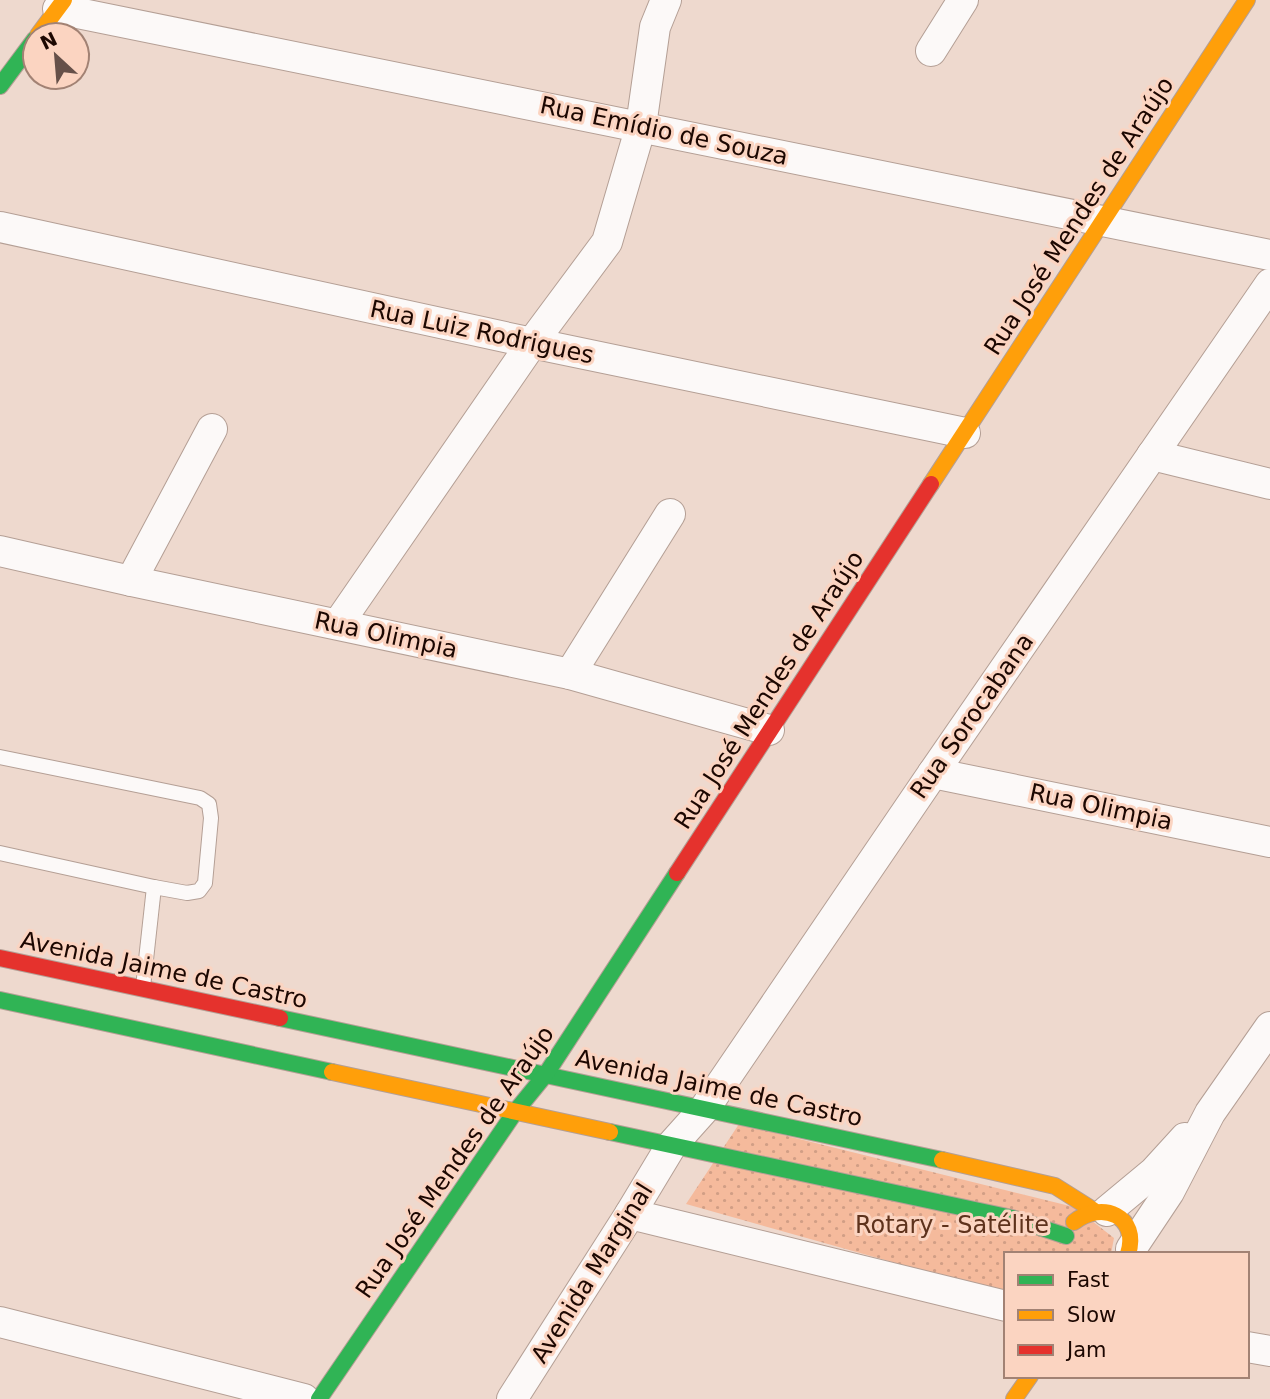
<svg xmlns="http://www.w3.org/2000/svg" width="1270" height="1399" viewBox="0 0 1270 1399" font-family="'DejaVu Sans',sans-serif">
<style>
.park{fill:url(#park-dots)}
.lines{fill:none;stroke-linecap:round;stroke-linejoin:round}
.lane-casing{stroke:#b49f95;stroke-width:16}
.street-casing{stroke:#b49f95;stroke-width:32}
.fast-casing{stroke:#b49f95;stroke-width:18}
.slow-casing{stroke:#b49f95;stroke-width:18}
.jam-casing{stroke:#b49f95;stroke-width:18}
.lane{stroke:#fcf9f8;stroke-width:14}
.street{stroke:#fcf9f8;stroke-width:30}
.fast{stroke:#30b455;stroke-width:16}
.slow{stroke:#ff9f0a;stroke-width:16}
.jam{stroke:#e5322d;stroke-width:16}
.labels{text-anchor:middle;stroke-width:6;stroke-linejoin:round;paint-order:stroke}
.street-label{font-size:24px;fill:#1c0701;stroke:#fbd4c1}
.park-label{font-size:24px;fill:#5e321c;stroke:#fbd4c1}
</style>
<defs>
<pattern id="park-dots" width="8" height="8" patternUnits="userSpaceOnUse" patternTransform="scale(1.75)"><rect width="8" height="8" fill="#f5ba9c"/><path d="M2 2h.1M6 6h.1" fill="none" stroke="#d19e85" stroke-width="1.8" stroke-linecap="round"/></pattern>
</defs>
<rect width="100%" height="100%" fill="#eed9ce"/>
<path class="park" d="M 739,1124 L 1074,1207 L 1114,1238 L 1111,1254 L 1006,1254 L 1006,1294 L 686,1204 Z"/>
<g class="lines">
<defs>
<g id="lane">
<path d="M 0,757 L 200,798 L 209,804 L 211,818 L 205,883 L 199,891 L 187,893 L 154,887 L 0,853"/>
<path d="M 143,987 L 154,887"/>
</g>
<g id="street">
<path d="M 58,9 L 1270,255"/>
<path d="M 931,51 L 963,0"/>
<path d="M 0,227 L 532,343 L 965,433"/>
<path d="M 1152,455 L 1270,484"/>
<path d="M 0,551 L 131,581 L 570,674 L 769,730"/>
<path d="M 131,581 L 212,429"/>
<path d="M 338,624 L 532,343 L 607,242 L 641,126 L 655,27 L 666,0"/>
<path d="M 570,674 L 670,514"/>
<path d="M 933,773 L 1270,842"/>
<path d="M 1107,1211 L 1154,1172 L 1185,1138"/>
<path d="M 630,1214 L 1006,1306"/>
<path d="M 1131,1249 L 1169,1192 L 1210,1113 L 1270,1027"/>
<path d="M 0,1322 L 304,1399"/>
<path d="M 1247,1347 L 1270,1351"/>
<path d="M 512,1399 L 630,1214 L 671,1146 L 705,1108 L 933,773 L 1270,284"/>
</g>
<g id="fast">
<path d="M 0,86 L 35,39"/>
<path d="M 0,1000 L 332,1072"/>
<path d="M 280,1018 L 942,1160"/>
<path d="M 610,1132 L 1012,1218 L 1066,1236"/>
<path d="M 319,1399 L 515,1112 L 546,1074 L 677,873"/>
</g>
<g id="slow">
<path d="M 38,35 L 64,0"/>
<path d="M 931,484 L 1247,0"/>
<path d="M 332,1072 L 610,1132"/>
<path d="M 942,1160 L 1055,1186 L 1093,1210"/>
<path d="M 1074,1222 C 1102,1200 1140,1216 1128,1254"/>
<path d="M 1014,1399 L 1030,1376"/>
</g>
<g id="jam">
<path d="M 677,873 L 931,484"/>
<path d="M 0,958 L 280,1018"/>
</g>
</defs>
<use href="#lane" class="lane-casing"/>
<use href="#street" class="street-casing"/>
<use href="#fast" class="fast-casing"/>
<use href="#slow" class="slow-casing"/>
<use href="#jam" class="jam-casing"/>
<use href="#lane" class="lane"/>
<use href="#street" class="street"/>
<use href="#fast" class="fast"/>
<use href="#slow" class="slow"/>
<use href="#jam" class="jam"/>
</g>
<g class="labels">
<g class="street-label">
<text transform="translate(664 131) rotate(12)" y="8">Rua Emídio de Souza</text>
<text transform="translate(1079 216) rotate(-57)" y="8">Rua José Mendes de Araújo</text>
<text transform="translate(482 332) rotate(12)" y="8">Rua Luiz Rodrigues</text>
<text transform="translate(386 635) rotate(12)" y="8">Rua Olimpia</text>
<text transform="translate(769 690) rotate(-57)" y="8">Rua José Mendes de Araújo</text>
<text transform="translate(972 716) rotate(-55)" y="8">Rua Sorocabana</text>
<text transform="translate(1101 807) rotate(12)" y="8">Rua Olimpia</text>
<text transform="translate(164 970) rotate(12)" y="8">Avenida Jaime de Castro</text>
<text transform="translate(719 1088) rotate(12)" y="8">Avenida Jaime de Castro</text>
<text transform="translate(455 1162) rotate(-55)" y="8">Rua José Mendes de Araújo</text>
<text transform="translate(592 1273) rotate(-58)" y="8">Avenida Marginal</text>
</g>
<g class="park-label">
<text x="952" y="1233">Rotary - Satélite</text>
</g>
</g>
<rect x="1004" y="1252" width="245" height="126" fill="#fbd4c1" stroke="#a28274" stroke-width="2"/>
<rect x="1018" y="1275" width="35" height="10" fill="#30b455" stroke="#a28274" stroke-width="2"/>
<text x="1067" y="1287" font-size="21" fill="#1c0701">Fast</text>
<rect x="1018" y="1310" width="35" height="10" fill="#ff9f0a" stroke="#a28274" stroke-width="2"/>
<text x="1067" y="1322" font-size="21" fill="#1c0701">Slow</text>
<rect x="1018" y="1345" width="35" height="10" fill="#e5322d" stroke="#a28274" stroke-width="2"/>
<text x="1067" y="1357" font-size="21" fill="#1c0701">Jam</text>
<g transform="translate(56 56) rotate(334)"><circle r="33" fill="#fbd4c1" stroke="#a28274" stroke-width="2"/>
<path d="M0-5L12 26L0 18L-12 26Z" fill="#665049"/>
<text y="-10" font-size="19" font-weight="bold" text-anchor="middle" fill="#1c0701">N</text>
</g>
</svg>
